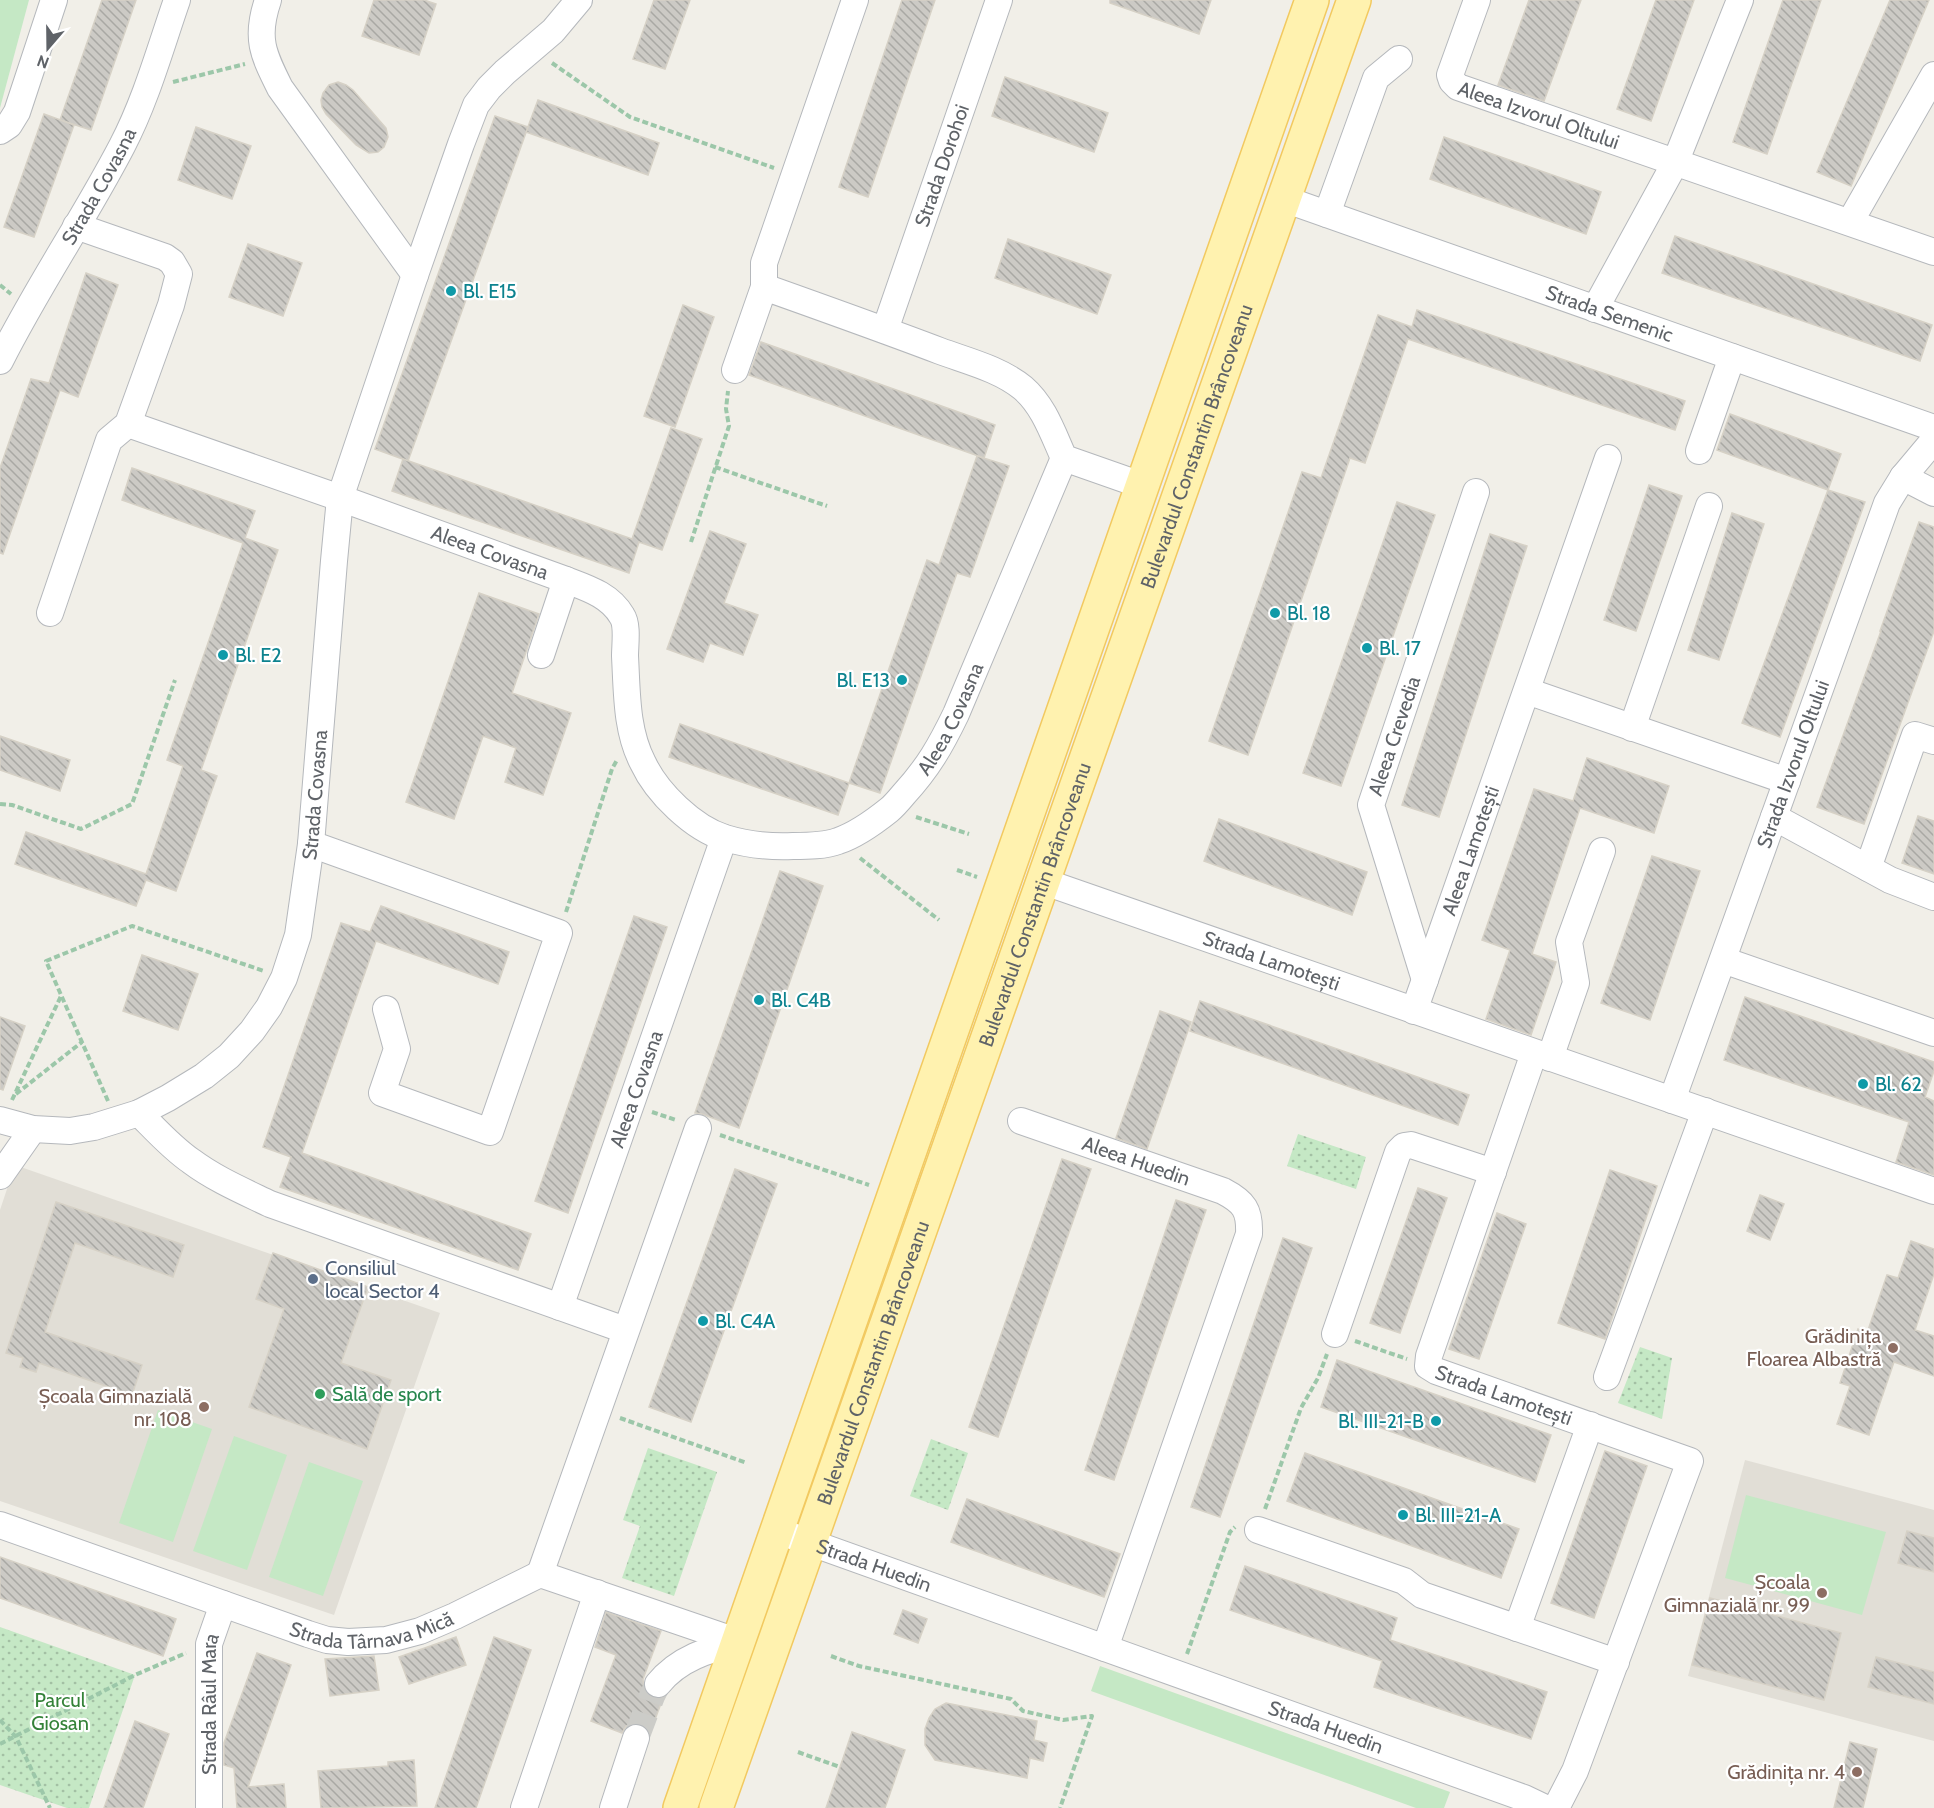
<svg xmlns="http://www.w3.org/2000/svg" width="1934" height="1808" viewBox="0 0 1934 1808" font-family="Cabin,sans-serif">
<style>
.education{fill:#e1ded6}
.green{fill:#c5e8c5}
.park{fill:url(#park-dots)}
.building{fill:url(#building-back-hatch);stroke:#d6d1c6;stroke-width:1.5}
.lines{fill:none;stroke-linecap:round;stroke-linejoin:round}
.minor-tunnel{stroke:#ccccc8;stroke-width:26;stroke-dasharray:26 13;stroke-linecap:butt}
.minor-casing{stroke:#b5b8bc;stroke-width:28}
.major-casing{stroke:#f2c960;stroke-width:36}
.path{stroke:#9cc7a9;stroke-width:4;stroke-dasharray:6 3;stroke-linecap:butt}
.minor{stroke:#fff;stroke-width:26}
.major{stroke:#fff2af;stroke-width:33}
.culture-dot{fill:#0f9aa8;stroke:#fff;stroke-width:2}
.service-dot{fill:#5c6f8a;stroke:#fff;stroke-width:2}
.education-dot{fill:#8d6e63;stroke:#fff;stroke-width:2}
.leisure-dot{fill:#2e9e5b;stroke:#fff;stroke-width:2}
.labels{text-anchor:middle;stroke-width:4.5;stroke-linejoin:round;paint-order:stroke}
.street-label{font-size:20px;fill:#5f6368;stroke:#fff}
.culture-label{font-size:20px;fill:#0d838f;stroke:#fff;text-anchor:start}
.service-label{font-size:20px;fill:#4e5e75;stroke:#fff;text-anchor:start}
.education-label{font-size:20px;fill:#785e54;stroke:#fff;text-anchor:end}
.leisure-label{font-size:20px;fill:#27864d;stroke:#fff;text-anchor:start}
.park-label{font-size:20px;fill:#348238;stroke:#fff}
</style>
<defs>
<pattern id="park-dots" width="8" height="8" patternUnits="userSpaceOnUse" patternTransform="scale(1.5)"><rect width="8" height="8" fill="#c5e8c5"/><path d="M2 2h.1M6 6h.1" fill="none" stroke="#a3c0a4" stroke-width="1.8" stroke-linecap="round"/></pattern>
<pattern id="building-back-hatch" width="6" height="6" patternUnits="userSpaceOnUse" patternTransform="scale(1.5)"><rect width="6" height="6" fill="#cccac5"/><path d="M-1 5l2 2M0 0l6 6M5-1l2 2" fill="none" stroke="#a9a8a4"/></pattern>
</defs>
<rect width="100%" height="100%" fill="#f1efe8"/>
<g class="education">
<path d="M 15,1165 L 440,1313 L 334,1615 L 0,1501 L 0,1210 Z"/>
<path d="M 1745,1460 L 1934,1510 L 1934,1741 L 1688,1676 Z"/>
</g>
<g class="green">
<path d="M 0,0 L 29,0 L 0,108 Z"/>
<path d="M 158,1410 L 212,1429 L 173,1542 L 119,1523 Z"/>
<path d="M 234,1436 L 287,1455 L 247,1570 L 193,1551 Z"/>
<path d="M 309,1462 L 363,1481 L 323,1596 L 269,1577 Z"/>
<path d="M 1746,1495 L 1886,1532 L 1862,1615 L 1725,1578 Z"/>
<path d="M 1100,1666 L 1450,1792 L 1444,1808 L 1416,1808 L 1091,1691 Z"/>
</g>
<g class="park">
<path d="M 1298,1134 L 1366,1157 L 1356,1189 L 1287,1166 Z"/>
<path d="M 1640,1347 L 1672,1358 L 1662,1419 L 1618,1403 Z"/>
<path d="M 931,1439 L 968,1453 L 948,1510 L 910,1496 Z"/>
<path d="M 648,1448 L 717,1472 L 674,1596 L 622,1578 L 640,1526 L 623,1520 Z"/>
<path d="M 0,1627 L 135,1675 L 89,1808 L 67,1808 L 0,1785 Z"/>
</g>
<g class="building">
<path d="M 102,0 L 136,0 L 91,130 L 60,120 Z"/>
<path d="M 374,0 L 424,0 L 436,4 L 419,55 L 362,36 Z"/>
<path d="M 654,0 L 690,0 L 665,69 L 633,59 Z"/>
<path d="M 902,0 L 935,0 L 868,197 L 839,187 Z"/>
<path d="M 1110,0 L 1211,0 L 1199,34 L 1110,3 Z"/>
<path d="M 1529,0 L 1581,0 L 1544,101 L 1498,85 Z"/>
<path d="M 1656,0 L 1694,0 L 1651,121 L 1617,109 Z"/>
<path d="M 1783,0 L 1821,0 L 1767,154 L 1733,142 Z"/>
<path d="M 1890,0 L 1929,0 L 1851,186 L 1817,172 Z"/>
<path d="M 1005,77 L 1108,113 L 1094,152 L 992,116 Z"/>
<path d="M 338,82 L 346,85 L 353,90 L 386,128 L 388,137 L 384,147 L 378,152 L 369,153 L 356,145 L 326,114 L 322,107 L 321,100 L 323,93 L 329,85 Z"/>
<path d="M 538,100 L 659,143 L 648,175 L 526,132 Z"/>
<path d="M 44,114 L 74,125 L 34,237 L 4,227 Z"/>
<path d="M 495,116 L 528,127 L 408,461 L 375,449 Z"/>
<path d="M 196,127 L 251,146 L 232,199 L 178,180 Z"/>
<path d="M 1444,137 L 1601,192 L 1586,234 L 1430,179 Z"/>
<path d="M 1675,236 L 1932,325 L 1920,361 L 1662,273 Z"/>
<path d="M 1008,239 L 1111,275 L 1097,314 L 995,278 Z"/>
<path d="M 248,244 L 302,263 L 283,316 L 229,297 Z"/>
<path d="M 86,273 L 118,285 L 78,397 L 60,390 L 3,554 L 0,553 L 0,468 L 31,379 L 49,383 Z"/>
<path d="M 683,305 L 714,317 L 675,427 L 644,416 Z"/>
<path d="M 1417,310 L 1685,401 L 1675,430 L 1408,339 L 1365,463 L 1350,458 L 1248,755 L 1209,741 L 1302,472 L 1321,478 L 1378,315 L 1412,327 Z"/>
<path d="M 761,342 L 995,425 L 984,458 L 749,375 Z"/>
<path d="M 1730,414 L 1841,454 L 1828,490 L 1717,450 Z"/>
<path d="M 671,428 L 702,439 L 662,550 L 639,542 L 629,573 L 392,491 L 403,459 L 632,539 Z"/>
<path d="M 977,456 L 1009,466 L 970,577 L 957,573 L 880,793 L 849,783 L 927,560 L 939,565 Z"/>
<path d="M 132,468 L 255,511 L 245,538 L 278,550 L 201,770 L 217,776 L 176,891 L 146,880 L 136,906 L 15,864 L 26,832 L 146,874 L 183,766 L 167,760 L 243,543 L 122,500 Z"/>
<path d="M 1649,485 L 1682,496 L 1636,631 L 1604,620 Z"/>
<path d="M 1828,490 L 1865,502 L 1780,737 L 1742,723 Z"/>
<path d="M 1397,502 L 1435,515 L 1341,786 L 1303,773 Z"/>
<path d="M 1732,513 L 1764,524 L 1719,660 L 1688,650 Z"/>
<path d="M 1919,522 L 1934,527 L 1934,631 L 1864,824 L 1817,807 L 1881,631 L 1880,631 Z"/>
<path d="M 710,531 L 746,544 L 724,603 L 758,615 L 743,655 L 710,643 L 703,662 L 667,649 Z"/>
<path d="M 1490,534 L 1527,546 L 1439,817 L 1402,805 Z"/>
<path d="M 479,593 L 539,614 L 512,693 L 571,713 L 543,795 L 505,782 L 516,748 L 483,736 L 454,819 L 406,802 Z"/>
<path d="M 680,724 L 849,783 L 838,815 L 669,757 Z"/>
<path d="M 0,736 L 70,760 L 60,791 L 0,770 Z"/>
<path d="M 1587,758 L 1669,786 L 1654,833 L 1580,808 L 1532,954 L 1556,962 L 1531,1035 L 1486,1019 L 1510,950 L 1482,940 L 1534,789 L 1573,801 Z"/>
<path d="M 1918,816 L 1934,821 L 1934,874 L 1902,863 Z"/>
<path d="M 1219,819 L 1367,872 L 1352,915 L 1204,861 Z"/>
<path d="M 1652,856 L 1700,871 L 1650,1020 L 1601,1003 Z"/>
<path d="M 780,871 L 823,886 L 739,1128 L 702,1114 L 695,1113 Z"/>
<path d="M 381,906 L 509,952 L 498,984 L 376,941 L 302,1153 L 531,1234 L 518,1270 L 280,1187 L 291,1157 L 263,1147 L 341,923 L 370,932 Z"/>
<path d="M 634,916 L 667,927 L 568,1213 L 535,1201 Z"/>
<path d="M 142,955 L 198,974 L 178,1030 L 123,1011 Z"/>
<path d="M 1745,997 L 1934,1062 L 1934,1071 L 1925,1097 L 1934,1101 L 1934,1175 L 1896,1162 L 1909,1122 L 1724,1060 Z"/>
<path d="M 1200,1001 L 1469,1095 L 1458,1125 L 1190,1031 Z"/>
<path d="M 1160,1011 L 1191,1022 L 1147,1149 L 1116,1138 Z"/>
<path d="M 0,1017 L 25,1026 L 3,1090 L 0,1089 Z"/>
<path d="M 1062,1159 L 1091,1169 L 998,1437 L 969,1427 Z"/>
<path d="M 735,1169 L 777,1184 L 691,1422 L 649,1407 Z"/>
<path d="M 1610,1170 L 1657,1186 L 1605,1339 L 1558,1323 Z"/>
<path d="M 1418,1188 L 1447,1198 L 1400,1333 L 1370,1323 Z"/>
<path d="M 1760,1195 L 1784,1204 L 1770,1240 L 1747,1231 Z"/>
<path d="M 1176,1200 L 1206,1210 L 1114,1480 L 1085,1470 Z"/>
<path d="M 56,1202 L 184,1245 L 173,1277 L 75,1243 L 45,1332 L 142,1365 L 132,1395 L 39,1363 L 36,1372 L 20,1367 L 23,1358 L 6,1353 Z"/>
<path d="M 1497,1213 L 1526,1224 L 1479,1359 L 1449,1349 Z"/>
<path d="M 1283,1238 L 1312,1248 L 1220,1517 L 1191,1507 Z"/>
<path d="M 1911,1241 L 1934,1249 L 1934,1274 L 1915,1330 L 1934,1336 L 1934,1376 L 1894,1362 L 1869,1435 L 1837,1424 L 1850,1386 L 1840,1383 L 1858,1329 L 1867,1333 L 1887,1275 L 1898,1278 Z"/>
<path d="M 273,1253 L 368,1287 L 341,1363 L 391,1380 L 367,1449 L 249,1407 L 284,1309 L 256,1299 Z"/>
<path d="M 1337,1360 L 1551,1435 L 1535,1482 L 1321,1407 Z"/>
<path d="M 1605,1451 L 1647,1466 L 1594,1618 L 1551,1603 Z"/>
<path d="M 1305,1453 L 1519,1529 L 1501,1578 L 1287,1501 Z"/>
<path d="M 967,1499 L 1120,1554 L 1104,1597 L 951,1542 Z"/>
<path d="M 1907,1531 L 1934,1538 L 1934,1572 L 1898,1563 Z"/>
<path d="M 0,1557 L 176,1619 L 163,1656 L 0,1598 Z"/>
<path d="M 1245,1566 L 1397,1618 L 1390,1640 L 1547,1692 L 1531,1739 L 1374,1687 L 1382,1661 L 1230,1610 Z"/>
<path d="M 1710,1598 L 1841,1633 L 1824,1700 L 1692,1665 Z"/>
<path d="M 903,1610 L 927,1619 L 918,1643 L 894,1634 Z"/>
<path d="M 606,1612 L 661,1631 L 643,1679 L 644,1688 L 647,1695 L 654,1698 L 663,1698 L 650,1733 L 647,1728 L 640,1724 L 632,1724 L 626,1726 L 622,1733 L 591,1721 L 616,1655 L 595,1647 Z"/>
<path d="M 456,1637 L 466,1665 L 409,1684 L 399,1657 Z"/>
<path d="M 494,1637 L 531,1650 L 476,1808 L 435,1808 Z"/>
<path d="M 257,1653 L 291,1665 L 248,1787 L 284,1784 L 286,1808 L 237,1808 L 234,1768 L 224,1765 L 224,1743 Z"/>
<path d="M 374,1656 L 379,1690 L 330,1696 L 325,1659 Z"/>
<path d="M 1876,1657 L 1934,1672 L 1934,1704 L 1868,1687 Z"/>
<path d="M 946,1703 L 1037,1721 L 1034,1740 L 1047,1743 L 1043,1761 L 1030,1758 L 1027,1778 L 935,1760 L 925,1745 L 925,1729 L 929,1718 L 935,1709 Z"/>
<path d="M 135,1721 L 169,1734 L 143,1808 L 104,1808 Z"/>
<path d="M 852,1732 L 905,1750 L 885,1808 L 826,1808 Z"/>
<path d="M 1850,1742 L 1877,1749 L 1863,1808 L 1834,1808 Z"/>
<path d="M 414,1760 L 417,1806 L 321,1808 L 318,1771 L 388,1766 L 388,1762 Z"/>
</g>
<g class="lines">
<path class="minor-tunnel" d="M 636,1738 L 652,1696 L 658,1684"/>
<defs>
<g id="minor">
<path d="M 268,0 C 255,38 263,54 280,88 L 415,275"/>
<path id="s1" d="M 1477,0 L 1450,75 L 1452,81 L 1458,87 L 1934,252"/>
<path d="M 0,131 L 9,125 L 17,112 L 54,0"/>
<path id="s2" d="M 1284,199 L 1934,428"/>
<path d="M 1327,214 L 1376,78 L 1399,59"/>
<path d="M 1850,222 L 1934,75"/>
<path d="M 764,287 L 764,263 L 855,0"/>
<path d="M 1595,309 L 1675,163 L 1740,0"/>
<path id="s3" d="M 885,330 L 999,0"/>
<path id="s4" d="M 0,361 C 37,287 84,219 122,146 C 146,100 160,49 177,0"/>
<path d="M 735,370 L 764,287 C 823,308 882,329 940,351 C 967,361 1000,369 1023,388 C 1044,406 1053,434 1064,458 L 1141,485"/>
<path id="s5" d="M 128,424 L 340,498 L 566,580 C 587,588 610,595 622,616 C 628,625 625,645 625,656 C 627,692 626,731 643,763 C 657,793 693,828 725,838 C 748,845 770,847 793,846 C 807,846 825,846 838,841 C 856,835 874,822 889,810 C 894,806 899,800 904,794 C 928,768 941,745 956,714 L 1064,458"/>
<path d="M 1699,451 L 1732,357"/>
<path d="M 1903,477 L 1934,493"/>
<path d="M 50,613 L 109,440 L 128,424 L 171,305 L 179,274 L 172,262 L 165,257 L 76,226"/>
<path d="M 541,655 L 566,580"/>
<path d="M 1527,691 L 1787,781"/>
<path d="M 1632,728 L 1709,506"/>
<path d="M 1774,817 L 1890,880 L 1934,897"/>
<path d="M 311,844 L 559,933 L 490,1132 L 382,1093 L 397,1049 L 386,1009"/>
<path d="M 1868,868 L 1915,735 L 1934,741"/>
<path id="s6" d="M 1042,881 L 1934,1191"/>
<path d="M 1723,960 L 1934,1033"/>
<path id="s7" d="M 1425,980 L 1371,805 L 1476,492"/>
<path id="s8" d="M 1414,1011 L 1608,458"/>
<path id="s9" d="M 1534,1053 L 1429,1356 L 1428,1366 L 1436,1371 L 1690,1461 L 1575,1771 L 1556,1808"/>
<path d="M 1550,1058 L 1576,983 L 1569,942 L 1602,851"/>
<path id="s10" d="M 1672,1100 L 1887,503 L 1903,477 L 1934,440"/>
<path d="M 139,1113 C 156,1130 172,1148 191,1161 C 215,1179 243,1191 270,1204 L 625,1330"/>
<path id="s11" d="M 0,1120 L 33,1129 L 70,1131 L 94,1127 L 139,1113 L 168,1098 L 204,1076 L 229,1056 L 252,1031 L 269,1007 L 284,978 L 298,935 L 311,844 L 334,561 L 340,498 L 415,275 L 461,144 L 476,105 L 489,88 L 505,72 L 553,31 L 579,0"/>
<path id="s12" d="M 1021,1121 L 1223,1191 C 1244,1202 1250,1210 1249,1234 L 1105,1648"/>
<path d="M 0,1176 L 33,1129"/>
<path id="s13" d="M 560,1307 L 724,838"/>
<path d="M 1335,1334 L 1398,1152 L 1404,1146 L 1411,1145 L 1493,1172"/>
<path d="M 1607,1377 L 1705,1111"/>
<path id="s14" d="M 0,1525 L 308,1634 L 327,1640 L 348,1642 L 386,1640 L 420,1631 L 455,1616 L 540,1574 L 739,1642"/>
<path d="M 1258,1530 L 1404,1581 L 1422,1595 L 1616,1662"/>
<path id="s15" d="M 792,1536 L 1524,1798 L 1545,1808"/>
<path d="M 540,1574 L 698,1128"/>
<path d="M 1517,1628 L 1590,1425"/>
<path d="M 658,1684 C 679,1658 708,1650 739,1642"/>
<path id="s16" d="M 209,1808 L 209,1644 L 223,1604"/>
<path d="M 524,1808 L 597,1593"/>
<path d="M 613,1808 L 636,1738"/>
</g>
<g id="major">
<path d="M 680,1808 C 893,1206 1100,602 1312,0"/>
<path id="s17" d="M 716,1808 L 1354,0"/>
</g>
</defs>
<use href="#minor" class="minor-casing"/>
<use href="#major" class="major-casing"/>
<g class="path">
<path d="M 552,63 L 630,117 L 774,168"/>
<path d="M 173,82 L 245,64"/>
<path d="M 0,285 L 11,294"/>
<path d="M 715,467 L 827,506"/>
<path d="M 691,542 L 729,426 L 726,409 L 728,391"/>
<path d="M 0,804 L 12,805 L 81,829 L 132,804 L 175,680"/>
<path d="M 916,817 L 969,834"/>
<path d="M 860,858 L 939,920"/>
<path d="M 957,870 L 977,877"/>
<path d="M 566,912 L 612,769 L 617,760"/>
<path d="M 16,1094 L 82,1042"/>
<path d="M 12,1100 L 61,996"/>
<path d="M 108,1101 L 46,961 L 132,926 L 264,971"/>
<path d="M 652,1112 L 676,1120"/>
<path d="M 720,1135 L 869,1185"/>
<path d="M 1355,1341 L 1407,1359"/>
<path d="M 620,1418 L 747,1463"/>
<path d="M 1265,1509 L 1301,1408 L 1318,1378 L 1327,1354"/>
<path d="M 1187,1654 L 1230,1532 L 1235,1527"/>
<path d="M 831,1656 L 859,1666 L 1011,1699 L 1023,1711 L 1063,1720 L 1092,1716 L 1060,1808"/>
<path d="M 0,1720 L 16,1737 L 50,1808"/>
<path d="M 0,1744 L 135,1675 L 186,1653"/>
<path d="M 798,1752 L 840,1767"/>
</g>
<use href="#minor" class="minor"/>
<use href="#major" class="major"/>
</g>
<g class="culture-dot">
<circle cx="451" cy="291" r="6"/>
<circle cx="1275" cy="613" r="6"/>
<circle cx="1367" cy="648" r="6"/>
<circle cx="223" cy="655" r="6"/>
<circle cx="902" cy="680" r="6"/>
<circle cx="759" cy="1000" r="6"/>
<circle cx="1863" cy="1084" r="6"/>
<circle cx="703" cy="1321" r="6"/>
<circle cx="1436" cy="1421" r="6"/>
<circle cx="1403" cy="1515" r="6"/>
</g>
<circle class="service-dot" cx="313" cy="1279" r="6"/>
<g class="education-dot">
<circle cx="1893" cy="1348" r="6"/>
<circle cx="204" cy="1407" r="6"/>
<circle cx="1822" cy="1593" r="6"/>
<circle cx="1857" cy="1772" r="6"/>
</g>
<circle class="leisure-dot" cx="320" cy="1394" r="6"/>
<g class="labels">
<g class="street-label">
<text dy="7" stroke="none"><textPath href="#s1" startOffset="180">Aleea Izvorul Oltului</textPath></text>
<text dy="7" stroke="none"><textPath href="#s3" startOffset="174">Strada Dorohoi</textPath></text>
<text dy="7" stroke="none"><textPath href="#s4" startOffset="201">Strada Covasna</textPath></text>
<text dy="7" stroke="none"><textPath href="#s2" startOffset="345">Strada Semenic</textPath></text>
<text dy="7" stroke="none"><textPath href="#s17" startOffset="1444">Bulevardul Constantin Brâncoveanu</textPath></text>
<text dy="7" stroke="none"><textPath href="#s5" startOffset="384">Aleea Covasna</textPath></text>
<text dy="7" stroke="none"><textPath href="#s5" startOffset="1082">Aleea Covasna</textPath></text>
<text dy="7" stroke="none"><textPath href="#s7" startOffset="256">Aleea Crevedia</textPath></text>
<text dy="7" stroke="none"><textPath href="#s10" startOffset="357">Strada Izvorul Oltului</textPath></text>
<text dy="7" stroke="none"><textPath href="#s11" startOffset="532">Strada Covasna</textPath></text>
<text dy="7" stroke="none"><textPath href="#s8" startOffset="170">Aleea Lamotești</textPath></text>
<text dy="7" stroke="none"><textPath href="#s17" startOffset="958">Bulevardul Constantin Brâncoveanu</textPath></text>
<text dy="7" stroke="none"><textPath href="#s6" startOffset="243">Strada Lamotești</textPath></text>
<text dy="7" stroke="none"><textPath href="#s13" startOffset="231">Aleea Covasna</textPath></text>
<text dy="7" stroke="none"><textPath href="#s12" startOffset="122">Aleea Huedin</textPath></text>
<text dy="7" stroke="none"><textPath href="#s17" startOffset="472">Bulevardul Constantin Brâncoveanu</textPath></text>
<text dy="7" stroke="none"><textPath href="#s9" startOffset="412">Strada Lamotești</textPath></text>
<text dy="7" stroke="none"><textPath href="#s15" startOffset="87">Strada Huedin</textPath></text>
<text dy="7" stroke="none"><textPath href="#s14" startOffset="392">Strada Târnava Mică</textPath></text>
<text dy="7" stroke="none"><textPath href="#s16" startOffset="104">Strada Râul Mara</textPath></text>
<text dy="7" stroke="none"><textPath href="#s15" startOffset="567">Strada Huedin</textPath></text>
</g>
<g class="culture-label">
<text x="463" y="298">Bl. E15</text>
<text x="1287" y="620">Bl. 18</text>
<text x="1379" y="655">Bl. 17</text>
<text x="235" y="662">Bl. E2</text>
<text x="890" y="687" text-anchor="end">Bl. E13</text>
<text x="771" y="1007">Bl. C4B</text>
<text x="1875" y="1091">Bl. 62</text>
<text x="715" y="1328">Bl. C4A</text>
<text x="1424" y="1428" text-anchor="end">Bl. III-21-B</text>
<text x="1415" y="1522">Bl. III-21-A</text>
</g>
<g class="service-label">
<text x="325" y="1275">Consiliul<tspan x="325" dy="23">local Sector 4</tspan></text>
</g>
<g class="education-label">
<text x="1881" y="1343">Grădinița<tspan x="1881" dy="23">Floarea Albastră</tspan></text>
<text x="192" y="1403">Școala Gimnazială<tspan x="192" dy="23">nr. 108</tspan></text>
<text x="1810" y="1589">Școala<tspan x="1810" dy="23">Gimnazială nr. 99</tspan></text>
<text x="1845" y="1779">Grădinița nr. 4</text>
</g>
<g class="leisure-label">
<text x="332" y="1401">Sală de sport</text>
</g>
<g class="park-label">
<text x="60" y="1707">Parcul<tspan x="60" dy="23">Giosan</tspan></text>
</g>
</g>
<g transform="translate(48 48) rotate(200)" stroke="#ffffff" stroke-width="4.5" paint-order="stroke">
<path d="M0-4.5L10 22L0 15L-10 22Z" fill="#5f6368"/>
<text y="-9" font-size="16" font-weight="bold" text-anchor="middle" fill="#5f6368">N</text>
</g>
</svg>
